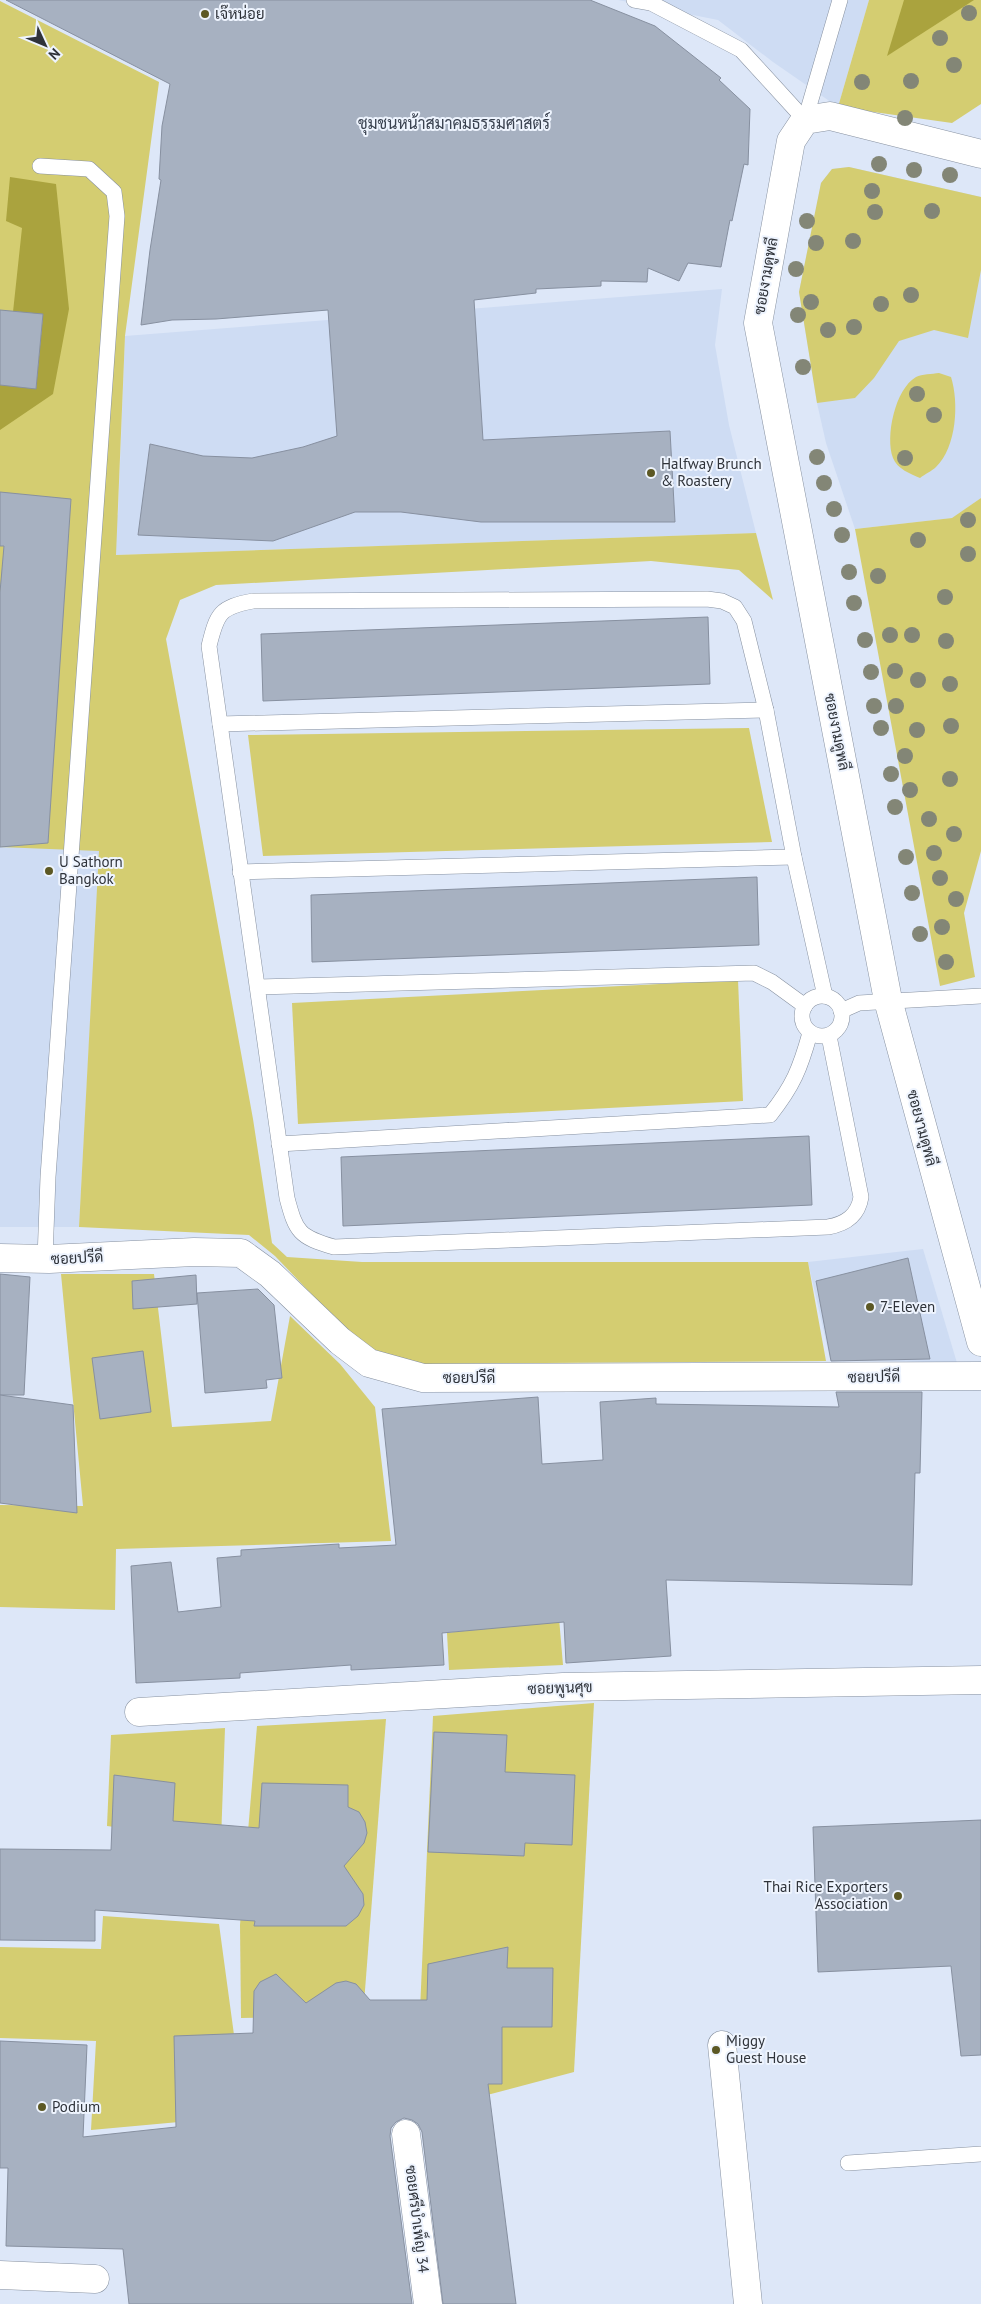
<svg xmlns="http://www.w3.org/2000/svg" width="981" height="2304" viewBox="0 0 981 2304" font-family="'PT Sans',Sarabun,sans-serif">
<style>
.built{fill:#cedcf3}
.green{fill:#d4cd71}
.water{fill:#aaa33e}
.building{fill:#a7b1c1;stroke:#8790a0}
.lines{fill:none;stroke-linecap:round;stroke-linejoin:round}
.lane-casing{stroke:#8791a0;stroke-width:16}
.street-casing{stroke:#8791a0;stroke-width:29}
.secondary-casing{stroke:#8791a0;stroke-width:29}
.lane{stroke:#fff;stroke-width:15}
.street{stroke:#fff;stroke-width:28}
.secondary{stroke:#fff;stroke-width:28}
.tree{fill:#838676}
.poi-dot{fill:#5c5824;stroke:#eef4fe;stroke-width:2}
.labels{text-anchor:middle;stroke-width:4;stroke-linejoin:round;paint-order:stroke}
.poi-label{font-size:15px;fill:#2f333a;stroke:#eef4fe;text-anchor:start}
.street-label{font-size:15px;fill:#2f333a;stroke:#eef4fe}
.neighbourhood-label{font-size:16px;fill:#3a4250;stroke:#eef4fe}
</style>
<rect width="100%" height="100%" fill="#dde7f8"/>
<g class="built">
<path d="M 618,0 L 869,0 L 838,107 L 773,62 L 718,20 Z"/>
<path d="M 849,167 L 981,197 L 981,498 L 953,518 L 855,529 L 826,443 L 817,403 L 799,292 L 821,183 L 832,169 Z"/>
<path d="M 722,289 L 715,345 L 729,425 L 756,533 L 116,555 L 79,1227 L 0,1227 L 0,499 L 118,515 L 125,336 Z"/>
<path d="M 923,1249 L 957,1363 L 830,1359 L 808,1262 Z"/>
</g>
<g class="green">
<path d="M 869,0 L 981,0 L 981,104 L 952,123 L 838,107 Z"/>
<path d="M 0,1 L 159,82 L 125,336 L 116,555 L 756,533 L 773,600 L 739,570 L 651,561 L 216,585 L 180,600 L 166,639 L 253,1119 L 272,1243 L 287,1257 L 362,1262 L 808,1262 L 826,1361 L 420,1364 L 363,1348 L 275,1256 L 249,1235 L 79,1227 L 99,851 L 0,847 Z"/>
<path d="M 849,167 L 981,197 L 981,270 L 968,338 L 934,330 L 899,341 L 874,378 L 855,398 L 817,403 L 799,292 L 821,183 L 832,169 Z"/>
<path d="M 939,373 L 951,377 C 959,402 957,447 936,467 C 932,471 925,474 920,478 C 911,474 897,469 893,458 C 885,437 895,389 916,377 C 922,374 932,374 939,373 Z"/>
<path d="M 981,498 L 981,851 L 964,913 L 975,977 L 940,986 L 855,529 L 952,518 Z"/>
<path d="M 749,728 L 772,842 L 263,856 L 248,735 Z"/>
<path d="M 738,980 L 743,1101 L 298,1124 L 292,1003 Z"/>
<path d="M 61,1274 L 154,1274 L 172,1427 L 271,1421 L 290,1316 L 340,1364 L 375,1407 L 391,1541 L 116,1549 L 115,1610 L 0,1607 L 0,1505 L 83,1506 Z"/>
<path d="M 559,1618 L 563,1665 L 449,1670 L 447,1633 Z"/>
<path d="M 594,1703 L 574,2072 L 491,2094 L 416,2101 L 433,1716 Z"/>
<path d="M 386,1719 L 363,2016 L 241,2018 L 240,1925 L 257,1726 Z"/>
<path d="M 225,1728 L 221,1841 L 107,1826 L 111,1735 Z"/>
<path d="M 103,1916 L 219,1924 L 245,2116 L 91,2130 L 96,2041 L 0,2038 L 0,1947 L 101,1949 Z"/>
</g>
<g class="water">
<path d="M 904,0 L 974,0 L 887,56 Z"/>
<path d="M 10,177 L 56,184 L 69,309 L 53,394 L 0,430 L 0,385 L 36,388 L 43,315 L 13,312 L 22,228 L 6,221 Z"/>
</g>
<g class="building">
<path d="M 6,0 L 590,0 L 655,26 L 721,78 L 719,80 L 750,109 L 748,165 L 744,164 L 732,221 L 730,220 L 721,267 L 688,263 L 679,281 L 648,268 L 647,282 L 601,281 L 601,286 L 536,289 L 536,293 L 474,300 L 483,440 L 670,431 L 675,522 L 481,522 L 401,512 L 355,512 L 273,541 L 138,535 L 150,444 L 203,456 L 252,458 L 303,447 L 337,436 L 328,310 L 216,319 L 172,320 L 141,325 L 150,250 L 161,180 L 159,179 L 162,126 L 170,84 Z"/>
<path d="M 0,310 L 43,314 L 36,389 L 0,385 Z"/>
<path d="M 0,492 L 71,499 L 48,843 L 0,847 L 0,592 L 4,546 L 0,546 Z"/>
<path d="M 708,617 L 710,684 L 263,701 L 261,634 Z"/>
<path d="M 757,877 L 759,945 L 312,962 L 311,895 Z"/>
<path d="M 809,1136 L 812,1205 L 343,1226 L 341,1157 Z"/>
<path d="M 908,1258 L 930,1359 L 831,1361 L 816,1281 Z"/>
<path d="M 0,1274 L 30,1277 L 24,1395 L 0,1395 Z"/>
<path d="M 196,1275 L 197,1304 L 133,1309 L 132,1281 Z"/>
<path d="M 258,1289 L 274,1305 L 282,1378 L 266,1380 L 267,1388 L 205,1393 L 197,1293 Z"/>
<path d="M 143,1351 L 151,1412 L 100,1419 L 92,1358 Z"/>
<path d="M 836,1392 L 922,1392 L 920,1473 L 915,1473 L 912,1585 L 666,1580 L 671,1656 L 566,1663 L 564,1622 L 442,1633 L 444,1665 L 351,1670 L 351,1665 L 240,1673 L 240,1678 L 136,1683 L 131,1566 L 171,1562 L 178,1612 L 221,1607 L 217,1558 L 241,1556 L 241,1550 L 339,1544 L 339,1548 L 396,1545 L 382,1409 L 538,1397 L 542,1464 L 603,1460 L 600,1402 L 656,1398 L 656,1404 L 839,1407 Z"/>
<path d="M 0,1395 L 73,1405 L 77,1513 L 0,1503 Z"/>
<path d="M 434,1732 L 507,1735 L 505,1772 L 575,1775 L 572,1845 L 525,1843 L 524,1856 L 428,1852 Z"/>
<path d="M 114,1775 L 175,1783 L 173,1821 L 259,1828 L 262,1783 L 348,1785 L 348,1807 L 359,1812 L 365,1822 L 367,1833 L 364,1843 L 344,1866 L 363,1894 L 364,1905 L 358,1916 L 346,1926 L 254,1926 L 255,1921 L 95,1910 L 95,1941 L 0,1940 L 0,1849 L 111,1850 Z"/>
<path d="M 981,1820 L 981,2055 L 961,2056 L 951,1966 L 818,1972 L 813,1827 Z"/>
<path d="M 508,1947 L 507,1968 L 553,1968 L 552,2027 L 502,2027 L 502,2084 L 488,2084 L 516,2304 L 443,2304 L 422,2132 L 418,2124 L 412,2120 L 404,2118 L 396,2122 L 391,2128 L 390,2136 L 412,2304 L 129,2304 L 123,2249 L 6,2246 L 8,2168 L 0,2168 L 0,2041 L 87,2045 L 83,2137 L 176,2127 L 174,2036 L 253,2033 L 254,1991 L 260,1982 L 276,1974 L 306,2003 L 336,1983 L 346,1981 L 356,1984 L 370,2000 L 427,2000 L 428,1964 Z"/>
</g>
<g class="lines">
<defs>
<g id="lane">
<path d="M 634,0 L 651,3 L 741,50 L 805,120"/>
<path d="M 805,120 L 840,0"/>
<path d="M 40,166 L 89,169 L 114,192 L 117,216 L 48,1177 L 45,1259"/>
<path d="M 220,724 L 766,710"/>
<path d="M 240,872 L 794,857"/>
<path d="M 258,987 L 754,973 L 772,982 L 805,1006"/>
<circle cx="822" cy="1016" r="20"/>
<path d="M 825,996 L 794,857 L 766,710 L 744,621 L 735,607 L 722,601 L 707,599 L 253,601 C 220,607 217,613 209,646 L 287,1198 C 296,1232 299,1237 334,1247 L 828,1227 C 845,1224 858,1216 861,1197 L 829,1036"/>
<path d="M 841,1011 L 859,1003 L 981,996"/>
<path d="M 279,1144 L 770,1115 C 793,1086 800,1069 810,1033"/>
<path d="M 848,2163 L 981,2154"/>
</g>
<g id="street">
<path d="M 0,1258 L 49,1259 L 194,1252 L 241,1253 L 270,1274 L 340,1341 L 369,1363 L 423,1378 L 981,1376"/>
<path d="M 139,1712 L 563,1687 L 981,1680"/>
<path d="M 722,2045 L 748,2304"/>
<path d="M 406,2134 L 428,2304"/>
<path d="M 0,2275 L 95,2279"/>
</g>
<path id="secondary" d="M 981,154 L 830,116 L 805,120 L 791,141 L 758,323 L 888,1000 L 981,1342"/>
</defs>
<use href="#lane" class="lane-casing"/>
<use href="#street" class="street-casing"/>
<use href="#secondary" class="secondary-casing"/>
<use href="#lane" class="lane"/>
<use href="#street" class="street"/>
<use href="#secondary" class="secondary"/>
</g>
<g class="tree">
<circle cx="969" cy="13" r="8"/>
<circle cx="940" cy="38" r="8"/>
<circle cx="954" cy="65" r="8"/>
<circle cx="911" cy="81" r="8"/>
<circle cx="862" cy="82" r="8"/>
<circle cx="905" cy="118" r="8"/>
<circle cx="879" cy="164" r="8"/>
<circle cx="914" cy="170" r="8"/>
<circle cx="950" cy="175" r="8"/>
<circle cx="872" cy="191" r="8"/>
<circle cx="932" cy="211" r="8"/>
<circle cx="875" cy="212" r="8"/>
<circle cx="807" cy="221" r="8"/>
<circle cx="853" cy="241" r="8"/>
<circle cx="816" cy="243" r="8"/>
<circle cx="796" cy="269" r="8"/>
<circle cx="911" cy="295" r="8"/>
<circle cx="811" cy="302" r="8"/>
<circle cx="881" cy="304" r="8"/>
<circle cx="798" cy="315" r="8"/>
<circle cx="854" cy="327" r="8"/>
<circle cx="828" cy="330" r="8"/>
<circle cx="803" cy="367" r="8"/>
<circle cx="917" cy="394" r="8"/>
<circle cx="934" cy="415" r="8"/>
<circle cx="817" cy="457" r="8"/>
<circle cx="905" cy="458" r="8"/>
<circle cx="824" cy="483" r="8"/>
<circle cx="834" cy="509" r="8"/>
<circle cx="968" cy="520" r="8"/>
<circle cx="842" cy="535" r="8"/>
<circle cx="918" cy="540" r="8"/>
<circle cx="968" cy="554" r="8"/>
<circle cx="849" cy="572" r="8"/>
<circle cx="878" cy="576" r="8"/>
<circle cx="945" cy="597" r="8"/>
<circle cx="854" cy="603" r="8"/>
<circle cx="890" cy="635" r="8"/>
<circle cx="912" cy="635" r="8"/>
<circle cx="865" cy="640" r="8"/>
<circle cx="946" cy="641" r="8"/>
<circle cx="895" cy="671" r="8"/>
<circle cx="871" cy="672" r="8"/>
<circle cx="918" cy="680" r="8"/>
<circle cx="950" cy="684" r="8"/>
<circle cx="874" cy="706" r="8"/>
<circle cx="896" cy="706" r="8"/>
<circle cx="951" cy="726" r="8"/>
<circle cx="881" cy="728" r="8"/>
<circle cx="917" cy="730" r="8"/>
<circle cx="905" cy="756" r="8"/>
<circle cx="891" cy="774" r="8"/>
<circle cx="950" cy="779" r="8"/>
<circle cx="910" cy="790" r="8"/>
<circle cx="895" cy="807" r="8"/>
<circle cx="929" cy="819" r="8"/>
<circle cx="954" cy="834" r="8"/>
<circle cx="934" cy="853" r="8"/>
<circle cx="906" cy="857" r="8"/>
<circle cx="940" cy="878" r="8"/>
<circle cx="912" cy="893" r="8"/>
<circle cx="956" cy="899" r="8"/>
<circle cx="942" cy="927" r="8"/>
<circle cx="920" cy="934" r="8"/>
<circle cx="946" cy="962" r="8"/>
</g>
<g class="poi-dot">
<circle cx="205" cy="14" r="5"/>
<circle cx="651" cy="473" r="5"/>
<circle cx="49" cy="871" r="5"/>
<circle cx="870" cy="1307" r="5"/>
<circle cx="898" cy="1896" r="5"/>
<circle cx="716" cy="2050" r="5"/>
<circle cx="42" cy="2107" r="5"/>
</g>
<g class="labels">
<g class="poi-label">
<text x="215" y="19">เจ๊หน่อย</text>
<text x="661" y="469">Halfway Brunch<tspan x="661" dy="17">&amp; Roastery</tspan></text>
<text x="59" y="867">U Sathorn<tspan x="59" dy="17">Bangkok</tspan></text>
<text x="880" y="1312">7-Eleven</text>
<text x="888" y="1892" text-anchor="end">Thai Rice Exporters<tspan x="888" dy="17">Association</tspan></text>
<text x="726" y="2046">Miggy<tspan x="726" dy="17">Guest House</tspan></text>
<text x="52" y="2112">Podium</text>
</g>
<g class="street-label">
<text transform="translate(766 276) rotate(-80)" y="5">ซอยงามดูพลี</text>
<text transform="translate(837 732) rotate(79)" y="5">ซอยงามดูพลี</text>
<text transform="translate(922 1128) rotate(75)" y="5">ซอยงามดูพลี</text>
<text transform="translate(77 1258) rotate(-3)" y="5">ซอยปรีดี</text>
<text transform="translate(874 1377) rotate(-1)" y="5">ซอยปรีดี</text>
<text x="469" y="1383">ซอยปรีดี</text>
<text transform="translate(560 1688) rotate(-2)" y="5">ซอยพูนศุข</text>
<text transform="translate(417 2219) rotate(83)" y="5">ซอยศรีบำเพ็ญ 34</text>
</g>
<g class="neighbourhood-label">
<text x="454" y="129">ชุมชนหน้าสมาคมธรรมศาสตร์</text>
</g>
</g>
<g transform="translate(45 45) rotate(134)" stroke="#eef4fe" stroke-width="4" paint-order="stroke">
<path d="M0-4L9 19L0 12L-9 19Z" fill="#2f333a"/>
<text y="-8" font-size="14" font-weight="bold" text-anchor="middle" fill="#2f333a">N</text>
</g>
</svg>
